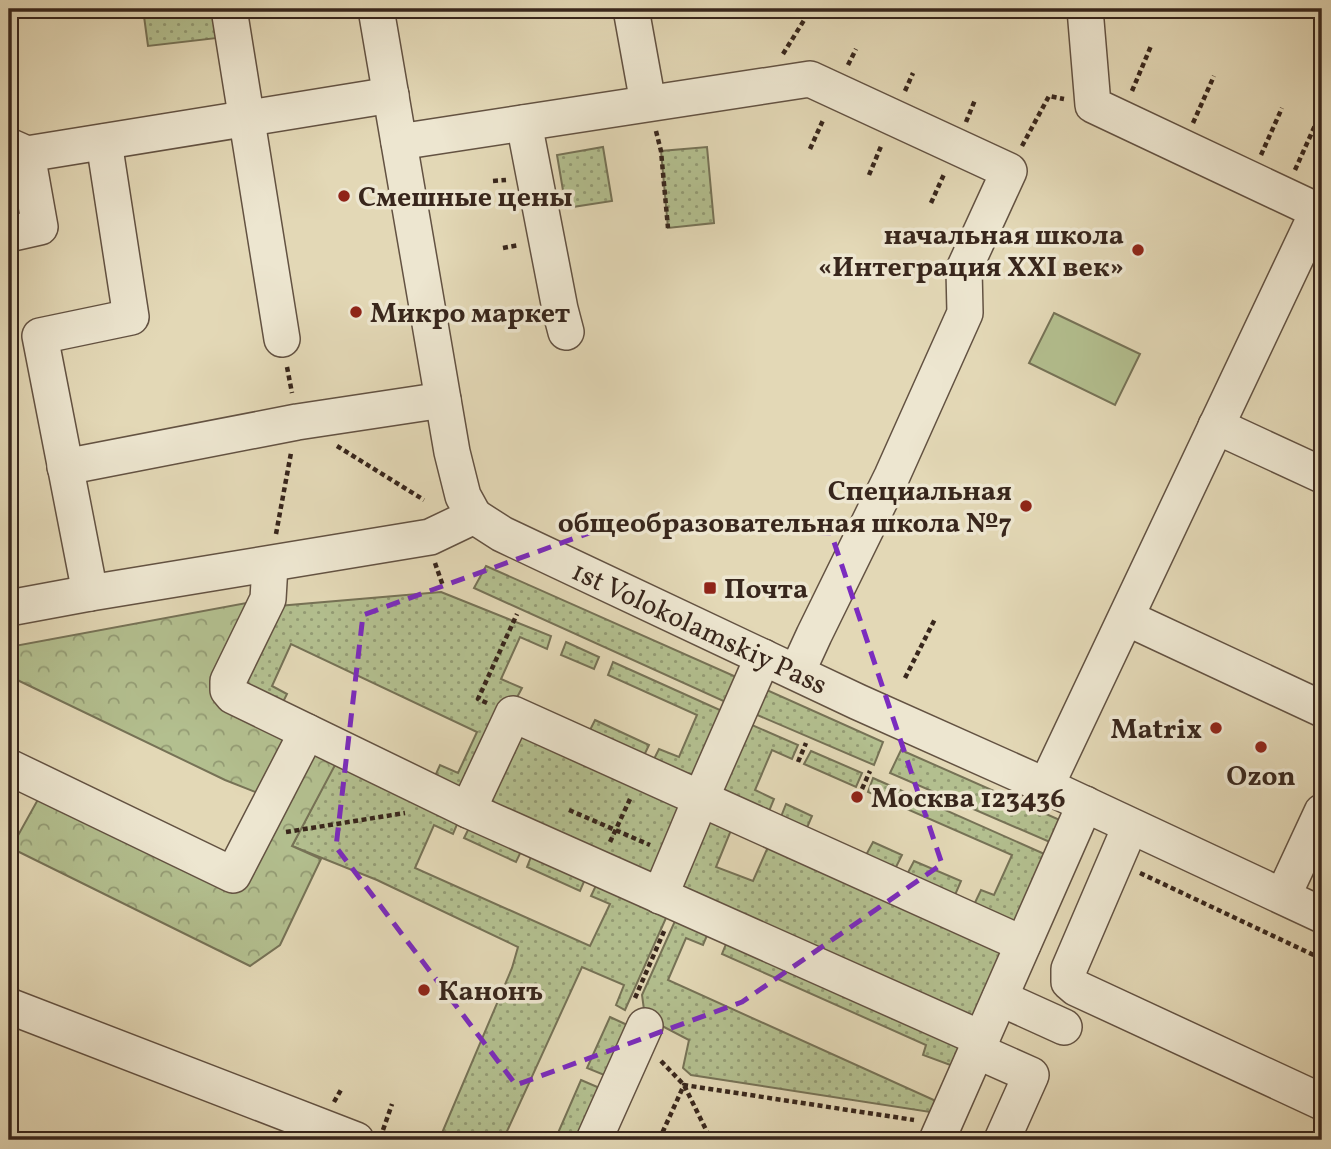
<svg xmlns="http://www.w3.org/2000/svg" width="1331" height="1149" viewBox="0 0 1331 1149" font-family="Vollkorn,serif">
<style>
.green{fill:url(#green-dots);stroke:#767256;stroke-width:2}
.forest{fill:url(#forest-crowns);stroke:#767256;stroke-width:2}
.pitch{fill:#b3bf8f;stroke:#767256;stroke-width:2}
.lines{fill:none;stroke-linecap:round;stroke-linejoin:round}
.minor-casing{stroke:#635242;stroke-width:38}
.path{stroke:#38261c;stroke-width:4.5;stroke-dasharray:5 3.5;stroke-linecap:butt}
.minor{stroke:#ede6d0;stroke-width:35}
.marked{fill:none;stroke:#7b2cbf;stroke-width:5;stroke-dasharray:14 9;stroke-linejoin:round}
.poi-dot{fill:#8f2418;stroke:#ede6d0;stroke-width:2.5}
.labels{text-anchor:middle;stroke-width:7;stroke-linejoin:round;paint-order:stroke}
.poi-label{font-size:28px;font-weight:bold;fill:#38261c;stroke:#ede6d0;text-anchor:start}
.street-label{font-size:28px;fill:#38261c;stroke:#ede6d0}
</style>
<defs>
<pattern id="green-dots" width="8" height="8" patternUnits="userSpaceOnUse" patternTransform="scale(1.75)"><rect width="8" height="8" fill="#b3bf8f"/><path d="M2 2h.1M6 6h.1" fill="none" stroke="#939b74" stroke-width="1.8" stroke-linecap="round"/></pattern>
<pattern id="forest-crowns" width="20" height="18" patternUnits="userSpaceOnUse" patternTransform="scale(1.75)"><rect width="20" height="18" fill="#b3bf8f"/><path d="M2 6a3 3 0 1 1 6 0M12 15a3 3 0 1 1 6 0" fill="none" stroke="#939b74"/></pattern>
</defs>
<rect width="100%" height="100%" fill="#e3d8b6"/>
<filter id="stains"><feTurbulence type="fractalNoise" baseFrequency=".00286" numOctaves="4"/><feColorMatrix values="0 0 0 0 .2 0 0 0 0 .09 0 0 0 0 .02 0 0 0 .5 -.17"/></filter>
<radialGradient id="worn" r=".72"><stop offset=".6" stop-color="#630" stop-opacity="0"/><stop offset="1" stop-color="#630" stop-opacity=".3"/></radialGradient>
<g class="green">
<path d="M 143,9 L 221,9 L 226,37 L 148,46 Z"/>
<path d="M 603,147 L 612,201 L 566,208 L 557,155 Z"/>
<path d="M 707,147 L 714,223 L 668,228 L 661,151 Z"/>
<path d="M 486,566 L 743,680 L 730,704 L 474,588 Z"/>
<path d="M 441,592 L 551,636 L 547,649 L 520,637 L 501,679 L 522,688 L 467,792 L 431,785 L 440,765 L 458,773 L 477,732 L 291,644 L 272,686 L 287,694 L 279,710 L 237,687 L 278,606 Z"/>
<path d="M 566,642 L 599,657 L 594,669 L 561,655 Z"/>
<path d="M 613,662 L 731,715 L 699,780 L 649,769 L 659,749 L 679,757 L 697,715 L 608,675 Z"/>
<path d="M 760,687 L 883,742 L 874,765 L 748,711 Z"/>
<path d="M 595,720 L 649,745 L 640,764 L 585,740 Z"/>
<path d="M 745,722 L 798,745 L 792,759 L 772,750 L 755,790 L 774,799 L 765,821 L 726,805 L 718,782 Z"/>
<path d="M 516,732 L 682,798 L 659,881 L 490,815 L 483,793 Z"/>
<path d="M 901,750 L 1062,821 L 1052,843 L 890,773 Z"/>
<path d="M 811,751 L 862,773 L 856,787 L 804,764 Z"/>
<path d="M 337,763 L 461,815 L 453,834 L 434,825 L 415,868 L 590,946 L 610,904 L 591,896 L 600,877 L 670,909 L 625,1010 L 616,1005 L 624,985 L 582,967 L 503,1140 L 439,1140 L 512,968 L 518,947 L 377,880 L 292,846 L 332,769 Z"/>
<path d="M 873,778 L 1049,856 L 1012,928 L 971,911 L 981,890 L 994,895 L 1012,855 L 868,792 Z"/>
<path d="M 786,804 L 812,816 L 806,830 L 777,827 Z"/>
<path d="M 473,820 L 525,843 L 516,862 L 464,838 Z"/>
<path d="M 702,821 L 734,823 L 716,867 L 753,881 L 771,840 L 1005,952 L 973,1021 L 676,888 Z"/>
<path d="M 873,842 L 902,855 L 892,875 L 865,857 Z"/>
<path d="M 535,847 L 589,870 L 580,891 L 527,867 Z"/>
<path d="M 914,861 L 961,881 L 952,902 L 903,882 Z"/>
<path d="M 679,912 L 711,926 L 703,945 L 686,938 L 668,980 L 936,1101 L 930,1112 L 691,1075 L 683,1068 L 689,1040 L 645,1017 L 642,995 Z"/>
<path d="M 730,934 L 962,1047 L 953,1066 L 923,1055 L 926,1045 L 722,954 Z"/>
<path d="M 610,1017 L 636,1029 L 614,1079 L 587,1068 Z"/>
<path d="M 581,1080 L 609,1092 L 587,1140 L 575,1140 L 558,1133 Z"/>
</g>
<path class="forest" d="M 268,599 L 228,680 L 343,750 L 292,846 L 321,859 L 280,945 L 250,966 L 11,848 L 46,785 L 234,875 L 273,799 L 225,780 L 9,676 L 9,647 Z"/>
<path class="pitch" d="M 1054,313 L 1140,354 L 1115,405 L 1029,363 Z"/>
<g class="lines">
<defs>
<g id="minor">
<path d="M 229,9 L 282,339"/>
<path d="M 376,9 L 452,452 L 463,496 L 474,516"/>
<path d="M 631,9 L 648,103"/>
<path d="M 1085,9 L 1093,105 L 1322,213"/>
<path d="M 524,123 L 560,309 L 566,332"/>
<path d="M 399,142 L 810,79 L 1009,171 L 964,269 L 965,313 L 892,476 L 814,635 L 797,672"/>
<path d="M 9,146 L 27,154 L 391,95"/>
<path d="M 9,234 L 40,227 L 27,154"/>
<path d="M 1216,426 L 1322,475"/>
<path d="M 65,467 L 297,422 L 443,400"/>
<path d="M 474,516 L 502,534 L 858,702 L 1046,786 L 1322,915"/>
<path d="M 270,565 L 268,599 L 228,681 L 228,690 L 233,696 L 470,811 L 982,1039"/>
<path d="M 90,593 L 40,336 L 131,317 L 104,142"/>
<path d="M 9,608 L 90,593 L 430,537 L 474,516"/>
<path d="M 1127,618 L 1322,709"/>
<path d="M 9,767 L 233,875 L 307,732"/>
<path d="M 1046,786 L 1318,211"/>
<path d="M 468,810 L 513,714 L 1023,944"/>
<path d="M 1130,827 L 1069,969 L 1069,982 L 1076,988 L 1322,1102"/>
<path d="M 660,896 L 701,798 L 763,657"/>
<path d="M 1283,896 L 1322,812"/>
<path d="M 1000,998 L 1064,1027"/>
<path d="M 9,1006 L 356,1140"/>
<path d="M 977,1051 L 1031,1075 L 1002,1140"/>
<path d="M 594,1140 L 645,1026"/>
<path d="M 937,1140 L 1085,804"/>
</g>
</defs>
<use href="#minor" class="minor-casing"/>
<g class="path">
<path d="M 783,54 L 811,9"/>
<path d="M 848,65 L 856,49"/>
<path d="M 905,91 L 913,73"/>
<path d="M 1132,91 L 1151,46"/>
<path d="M 966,122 L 975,100"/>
<path d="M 1193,123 L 1214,76"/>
<path d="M 656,131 L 661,151 L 668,228"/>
<path d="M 1022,146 L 1049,96 L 1064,99"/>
<path d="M 810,149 L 824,118"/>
<path d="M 1261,155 L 1282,108"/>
<path d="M 1295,170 L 1322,110"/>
<path d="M 869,175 L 882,144"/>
<path d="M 493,181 L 506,180"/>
<path d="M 931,203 L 945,172"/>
<path d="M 503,248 L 519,245"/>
<path d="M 513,314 L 533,312"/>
<path d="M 287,367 L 292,393"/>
<path d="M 337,446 L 424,500"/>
<path d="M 1319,517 L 1322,510"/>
<path d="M 276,534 L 291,453"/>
<path d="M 435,563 L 443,586"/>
<path d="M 905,678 L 935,619"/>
<path d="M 487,703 L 478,699 L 517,614"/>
<path d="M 798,762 L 806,743"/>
<path d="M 862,789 L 870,771"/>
<path d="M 569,810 L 650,845"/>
<path d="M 286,832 L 405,813"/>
<path d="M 610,842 L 630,799"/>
<path d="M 1140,873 L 1322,959"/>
<path d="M 635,998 L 665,929"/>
<path d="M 661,1061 L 684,1085 L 711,1140"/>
<path d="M 334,1102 L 342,1088"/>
<path d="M 383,1130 L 392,1104"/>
<path d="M 554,1140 L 556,1140"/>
<path d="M 659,1140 L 684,1085 L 914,1120"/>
</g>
<use href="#minor" class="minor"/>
</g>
<path class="marked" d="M 611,525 L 831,533 L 942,864 L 742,1002 L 516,1085 L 336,847 L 363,615 Z"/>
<g class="poi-dot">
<circle cx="344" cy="196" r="7"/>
<circle cx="1138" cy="250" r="7"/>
<circle cx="356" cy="312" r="7"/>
<circle cx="1026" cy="506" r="7"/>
<rect x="703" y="581" width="14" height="14" rx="3.5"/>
<circle cx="1216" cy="728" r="7"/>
<circle cx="1261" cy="747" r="7"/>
<circle cx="857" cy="797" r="7"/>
<circle cx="424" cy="990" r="7"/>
</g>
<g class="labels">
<g class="poi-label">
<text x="358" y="206">Смешные цены</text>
<text x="1124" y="244" text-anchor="end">начальная школа<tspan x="1124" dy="32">«Интеграция XXI век»</tspan></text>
<text x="370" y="322">Микро маркет</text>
<text x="1012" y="500" text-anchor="end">Специальная<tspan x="1012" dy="32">общеобразовательная школа №7</tspan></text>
<text x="724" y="598">Почта</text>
<text x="1202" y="738" text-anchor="end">Matrix</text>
<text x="1261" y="785" text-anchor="middle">Ozon</text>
<text x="871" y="807">Москва 123436</text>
<text x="438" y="1000">Канонъ</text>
</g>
<g class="street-label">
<text transform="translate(700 627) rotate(25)" y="10">1st Volokolamskiy Pass</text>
</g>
</g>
<rect width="1331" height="1149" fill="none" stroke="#e3d8b6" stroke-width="35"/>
<rect x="10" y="10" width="1310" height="1128" fill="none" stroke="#38261c" stroke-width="3.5"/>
<rect x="18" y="18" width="1296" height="1114" fill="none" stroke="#38261c" stroke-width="2"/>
<rect width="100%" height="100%" filter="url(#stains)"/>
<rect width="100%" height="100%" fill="url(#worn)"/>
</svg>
